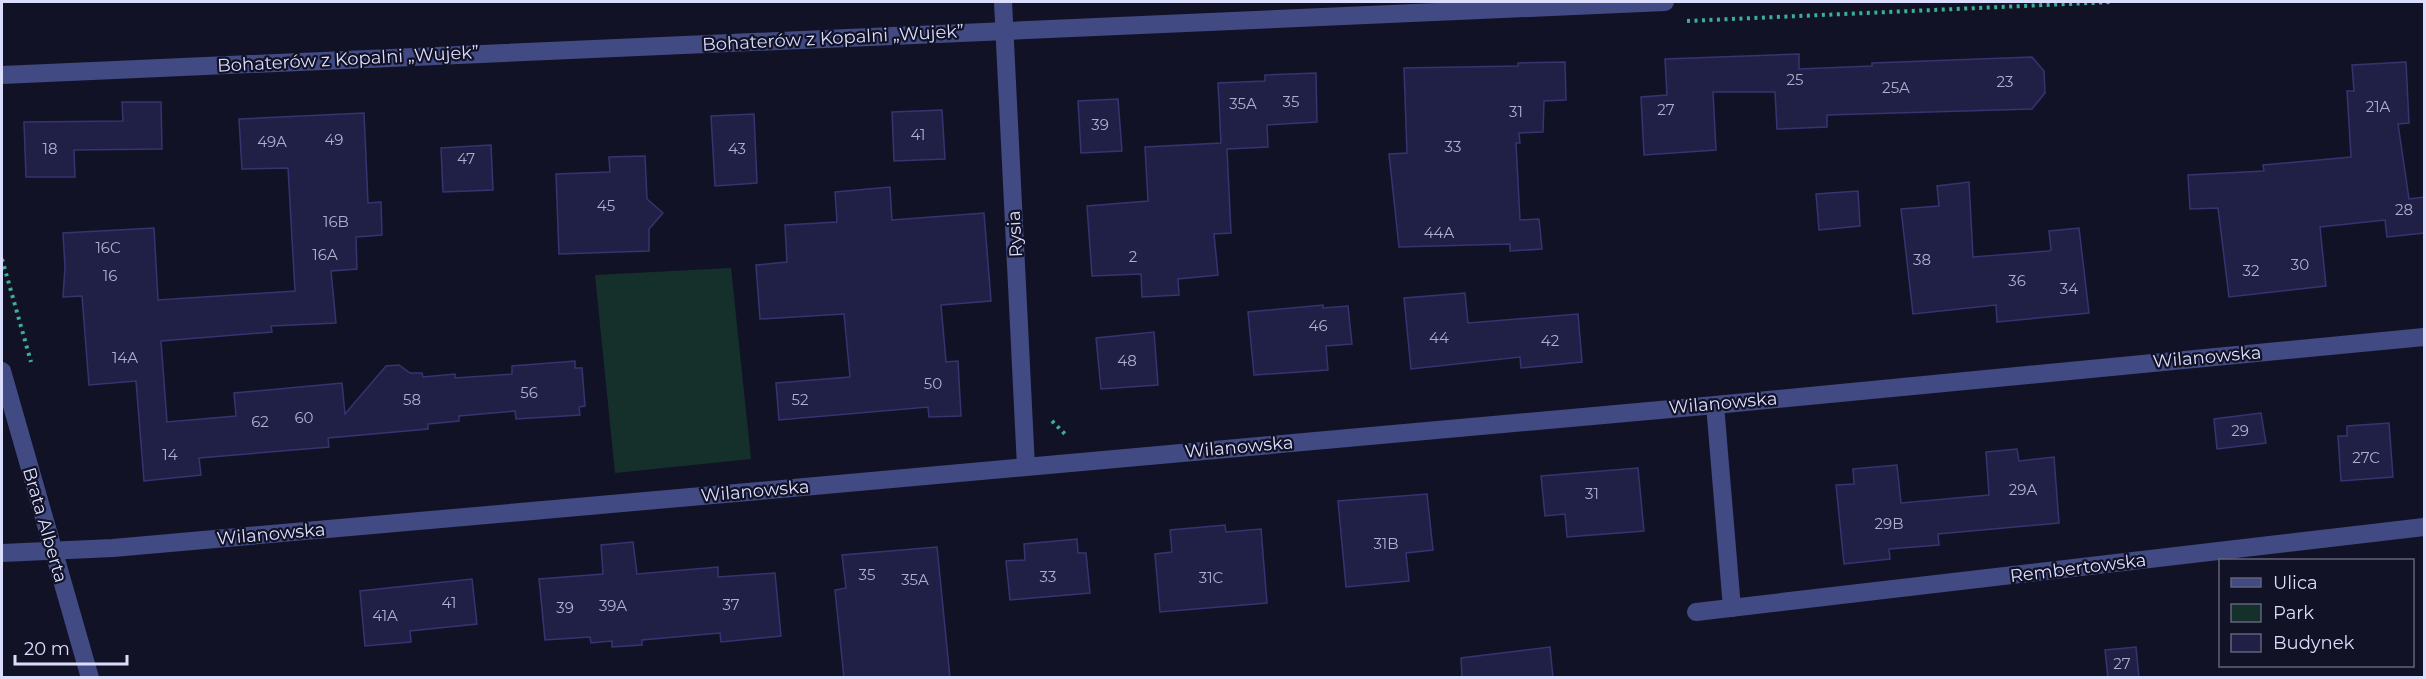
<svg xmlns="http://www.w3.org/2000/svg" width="2426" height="679" viewBox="0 0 2426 679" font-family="Montserrat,sans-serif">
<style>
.green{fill:#15302a}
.building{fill:#202046;stroke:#353470;stroke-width:1.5}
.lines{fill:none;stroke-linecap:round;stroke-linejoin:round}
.path{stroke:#3bb094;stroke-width:4;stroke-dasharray:3 4.5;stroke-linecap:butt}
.minor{stroke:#414a82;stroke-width:18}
.labels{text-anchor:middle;stroke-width:4.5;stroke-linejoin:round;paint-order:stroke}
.number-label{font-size:15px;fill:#acaece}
.street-label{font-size:18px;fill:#dbddfc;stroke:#121227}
</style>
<rect width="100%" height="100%" fill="#121227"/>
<path class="green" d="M 731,268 L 751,459 L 615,473 L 595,275 Z"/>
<g class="building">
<path d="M 1799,54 L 1799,69 L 1872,66 L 1872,63 L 2032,57 L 2044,71 L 2045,93 L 2032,109 L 1827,115 L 1827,127 L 1777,129 L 1775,92 L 1713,92 L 1716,150 L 1644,155 L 1641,97 L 1667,95 L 1665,59 Z"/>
<path d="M 1565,62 L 1566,100 L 1544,101 L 1543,132 L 1519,133 L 1520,143 L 1516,143 L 1520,220 L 1539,219 L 1542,249 L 1510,251 L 1510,244 L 1399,247 L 1389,154 L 1407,153 L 1404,68 L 1518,66 L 1518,63 Z"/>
<path d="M 2406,62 L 2409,123 L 2398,124 L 2409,199 L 2424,197 L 2424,233 L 2387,237 L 2385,220 L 2320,227 L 2326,286 L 2229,297 L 2218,208 L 2190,209 L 2188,175 L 2264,171 L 2263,165 L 2351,157 L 2347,91 L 2354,91 L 2352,65 Z"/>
<path d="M 1316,73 L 1317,122 L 1267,125 L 1268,147 L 1227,149 L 1231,233 L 1214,234 L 1218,275 L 1178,279 L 1179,295 L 1142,297 L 1141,274 L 1092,276 L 1087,206 L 1148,201 L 1145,147 L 1221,143 L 1218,83 L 1265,81 L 1265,75 Z"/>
<path d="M 1118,99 L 1122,151 L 1081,153 L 1078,101 Z"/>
<path d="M 122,102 L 161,102 L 162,149 L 74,150 L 75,177 L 26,177 L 24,122 L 123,121 Z"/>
<path d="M 942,110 L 945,159 L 894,161 L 892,112 Z"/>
<path d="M 364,113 L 368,203 L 381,202 L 382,235 L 356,237 L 357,269 L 331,271 L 336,323 L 271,326 L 272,332 L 161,341 L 167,422 L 236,416 L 234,393 L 342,383 L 345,414 L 386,366 L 399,365 L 410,373 L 422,373 L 423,377 L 455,374 L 455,378 L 512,374 L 512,366 L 575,361 L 575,368 L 582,368 L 585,406 L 579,407 L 580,415 L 516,419 L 515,411 L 459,416 L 459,421 L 428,424 L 428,429 L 328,438 L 329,447 L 199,458 L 201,475 L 144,481 L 136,381 L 89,385 L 82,296 L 63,297 L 65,267 L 63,233 L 154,228 L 158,300 L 295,291 L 288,168 L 242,169 L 239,119 Z"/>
<path d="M 754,114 L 757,183 L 715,186 L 711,116 Z"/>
<path d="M 491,145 L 493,190 L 443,192 L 441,148 Z"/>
<path d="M 645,156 L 647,199 L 663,213 L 649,229 L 649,251 L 559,254 L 556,174 L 610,172 L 609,157 Z"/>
<path d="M 1969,182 L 1973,257 L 2049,251 L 2051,250 L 2049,231 L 2079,228 L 2089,313 L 1997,322 L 1996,305 L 1913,314 L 1901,209 L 1939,206 L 1937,186 Z"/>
<path d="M 890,187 L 892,220 L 984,213 L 991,301 L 941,305 L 946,362 L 958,361 L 961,416 L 929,417 L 928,407 L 779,420 L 776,383 L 850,377 L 844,314 L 760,319 L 756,265 L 787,262 L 785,225 L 837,222 L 835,192 Z"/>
<path d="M 1858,191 L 1860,226 L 1819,230 L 1816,194 Z"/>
<path d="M 1465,293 L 1468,323 L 1578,314 L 1582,362 L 1521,368 L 1520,357 L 1411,369 L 1404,298 Z"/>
<path d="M 1323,305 L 1323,308 L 1348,306 L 1352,344 L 1326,346 L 1328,370 L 1254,375 L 1248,312 Z"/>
<path d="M 1154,332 L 1158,385 L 1101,389 L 1096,338 Z"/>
<path d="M 2261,413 L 2266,443 L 2217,449 L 2214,419 Z"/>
<path d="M 2389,423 L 2393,477 L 2341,481 L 2338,436 L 2347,436 L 2347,426 Z"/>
<path d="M 2017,449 L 2019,461 L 2054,457 L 2059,523 L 1938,534 L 1939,545 L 1889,549 L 1890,559 L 1844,564 L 1836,485 L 1854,484 L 1853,469 L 1897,465 L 1901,503 L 1989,495 L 1986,452 Z"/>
<path d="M 1638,468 L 1644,531 L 1567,537 L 1565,514 L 1545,516 L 1541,476 Z"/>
<path d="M 1427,494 L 1433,550 L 1406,553 L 1409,581 L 1346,587 L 1338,501 Z"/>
<path d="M 1225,525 L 1226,532 L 1261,529 L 1267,603 L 1160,612 L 1155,554 L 1172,552 L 1170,530 Z"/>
<path d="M 1077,539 L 1078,553 L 1086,553 L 1090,593 L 1010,600 L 1006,561 L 1025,560 L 1024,544 Z"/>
<path d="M 633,542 L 637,574 L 718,567 L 718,577 L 775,573 L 781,636 L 721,642 L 720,633 L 642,640 L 642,645 L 612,647 L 612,641 L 591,643 L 590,637 L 545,640 L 539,579 L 603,574 L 601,545 Z"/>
<path d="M 937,547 L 950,678 L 844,678 L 835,590 L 846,588 L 842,555 Z"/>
<path d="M 472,579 L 477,624 L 410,631 L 411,642 L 365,646 L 360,591 Z"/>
<path d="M 1550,647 L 1553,678 L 1462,678 L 1461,658 Z"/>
<path d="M 2136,647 L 2139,678 L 2108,678 L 2105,650 Z"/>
</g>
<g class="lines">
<g class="path">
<path d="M 1687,21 L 2112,2"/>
<path d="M 2,259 L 31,362"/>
<path d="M 1052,421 L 1066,435"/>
</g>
<g class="minor">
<path d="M 1003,2 L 1026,467"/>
<path d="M 2,75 L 1665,2"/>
<path d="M 2,371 L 90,678"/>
<path d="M 1715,405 L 1732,608"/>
<path d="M 2,553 L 113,548 L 759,491 L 1715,405 L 2424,337"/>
<path d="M 1696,612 L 2424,527"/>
</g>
</g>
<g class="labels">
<g class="number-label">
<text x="1795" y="85">25</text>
<text x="2005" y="87">23</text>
<text x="1896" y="93">25A</text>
<text x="1291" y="107">35</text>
<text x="1243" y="109">35A</text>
<text x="2378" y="112">21A</text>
<text x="1666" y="115">27</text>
<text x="1516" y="117">31</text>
<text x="1100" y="130">39</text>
<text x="918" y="140">41</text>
<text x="334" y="145">49</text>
<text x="272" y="147">49A</text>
<text x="1453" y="152">33</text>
<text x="50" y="154">18</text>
<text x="737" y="154">43</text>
<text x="466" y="164">47</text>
<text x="606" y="211">45</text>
<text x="2404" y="215">28</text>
<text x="336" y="227">16B</text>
<text x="1439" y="238">44A</text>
<text x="108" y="253">16C</text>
<text x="325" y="260">16A</text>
<text x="1133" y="262">2</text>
<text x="1922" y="265">38</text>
<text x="2300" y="270">30</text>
<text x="2251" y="276">32</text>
<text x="110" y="281">16</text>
<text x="2017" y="286">36</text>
<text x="2069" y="294">34</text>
<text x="1318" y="331">46</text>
<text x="1439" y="343">44</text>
<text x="1550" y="346">42</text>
<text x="125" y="363">14A</text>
<text x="1127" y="366">48</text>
<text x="933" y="389">50</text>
<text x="529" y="398">56</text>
<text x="412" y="405">58</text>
<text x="800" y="405">52</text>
<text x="304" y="423">60</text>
<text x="260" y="427">62</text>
<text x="2240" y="436">29</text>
<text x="170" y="460">14</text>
<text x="2366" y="463">27C</text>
<text x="2023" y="495">29A</text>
<text x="1592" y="499">31</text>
<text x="1889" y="529">29B</text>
<text x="1386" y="549">31B</text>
<text x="867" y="580">35</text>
<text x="1048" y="582">33</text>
<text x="1211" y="583">31C</text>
<text x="915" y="585">35A</text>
<text x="449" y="608">41</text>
<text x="731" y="610">37</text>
<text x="613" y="611">39A</text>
<text x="565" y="613">39</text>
<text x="385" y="621">41A</text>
<text x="2122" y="669">27</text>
</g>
<g class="street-label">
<text transform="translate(833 38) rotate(-3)" y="6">Bohaterów z Kopalni „Wujek”</text>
<text transform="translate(348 59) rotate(-3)" y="6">Bohaterów z Kopalni „Wujek”</text>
<text transform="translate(1015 234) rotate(-93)" y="6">Rysia</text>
<text transform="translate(2207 357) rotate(-5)" y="6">Wilanowska</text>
<text transform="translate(1723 403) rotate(-5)" y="6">Wilanowska</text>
<text transform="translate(1239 447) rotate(-5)" y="6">Wilanowska</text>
<text transform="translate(755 491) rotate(-5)" y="6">Wilanowska</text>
<text transform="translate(45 525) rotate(74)" y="6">Brata Alberta</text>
<text transform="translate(271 534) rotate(-5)" y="6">Wilanowska</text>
<text transform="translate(2078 568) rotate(-7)" y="6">Rembertowska</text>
</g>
</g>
<rect width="2426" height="679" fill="none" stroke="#dbddfc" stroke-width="6"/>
<rect x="2219" y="559" width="195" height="108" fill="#121227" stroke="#62637c" stroke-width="1.5"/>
<rect x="2231" y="578" width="30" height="9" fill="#414a82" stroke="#62637c" stroke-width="1.5"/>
<text x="2273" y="589" font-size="18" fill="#dbddfc">Ulica</text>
<rect x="2231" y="604" width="30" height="18" fill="#15302a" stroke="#62637c" stroke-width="1.5"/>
<text x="2273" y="619" font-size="18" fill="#dbddfc">Park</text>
<rect x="2231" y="634" width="30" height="18" fill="#202046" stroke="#62637c" stroke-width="1.5"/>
<text x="2273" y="649" font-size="18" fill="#dbddfc">Budynek</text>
<path d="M15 655v9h112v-9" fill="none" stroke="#dbddfc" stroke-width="3"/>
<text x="24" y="655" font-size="18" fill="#dbddfc" stroke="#121227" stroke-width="4.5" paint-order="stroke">20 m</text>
</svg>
